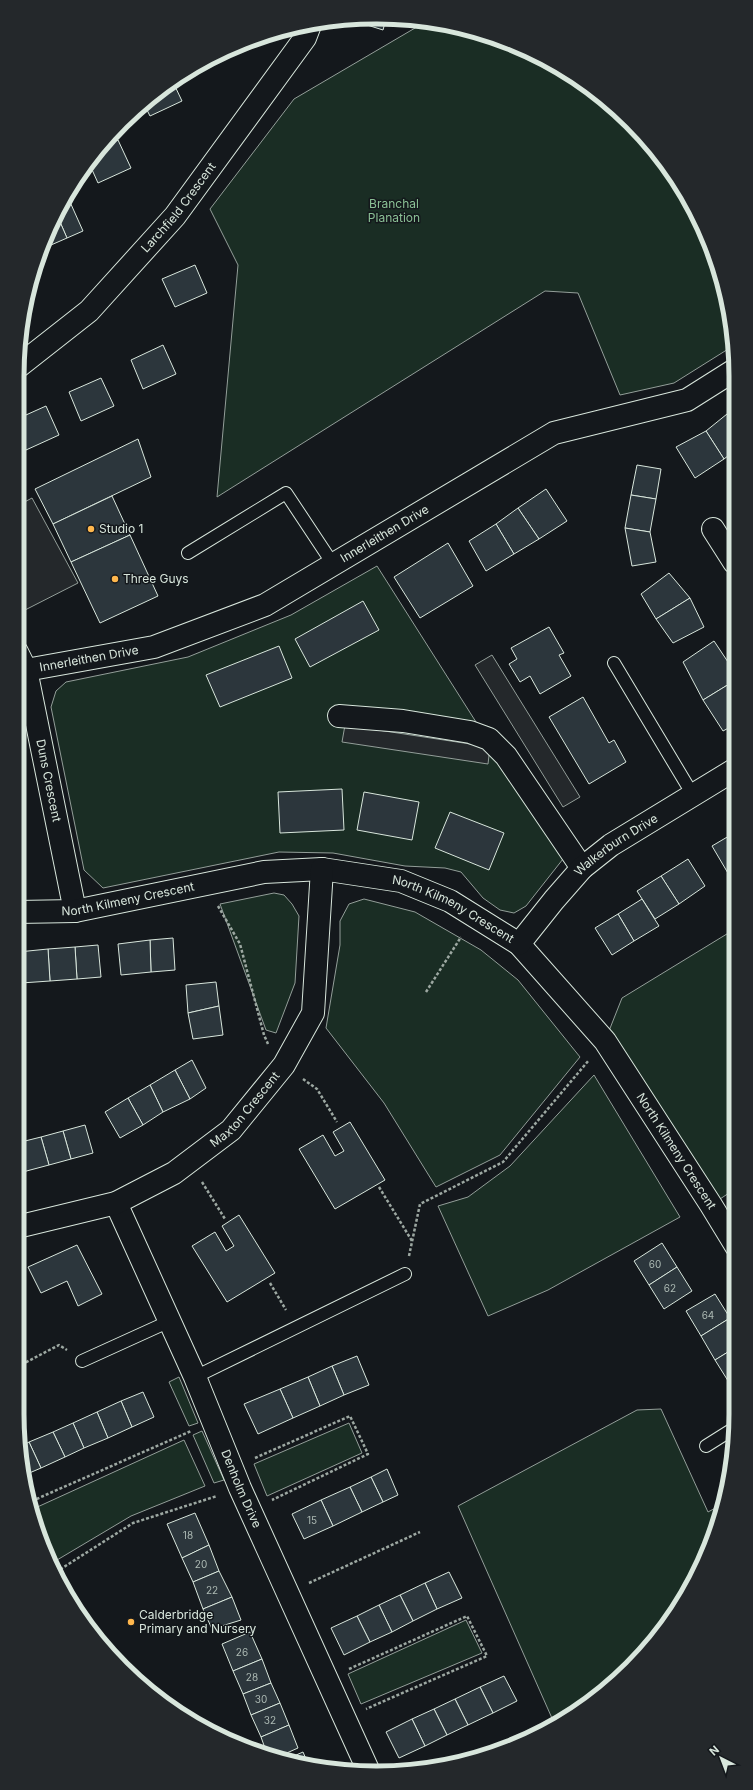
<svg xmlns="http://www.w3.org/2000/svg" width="753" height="1790" viewBox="0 0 753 1790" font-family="Inter,sans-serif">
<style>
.green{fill:#1a2d24;stroke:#939e99}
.parking{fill:#24282b;stroke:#939e99}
.building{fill:#2c363c;stroke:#d8e6dc}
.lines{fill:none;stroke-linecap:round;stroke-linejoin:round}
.lane-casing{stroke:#d8e6dc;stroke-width:14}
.street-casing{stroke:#d8e6dc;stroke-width:24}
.path{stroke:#9da8a2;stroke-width:2.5;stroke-dasharray:3 2;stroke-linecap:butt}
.lane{stroke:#14181c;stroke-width:12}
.street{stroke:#14181c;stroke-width:22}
.poi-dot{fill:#ffb74d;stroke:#14181c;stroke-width:1.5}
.labels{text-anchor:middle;stroke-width:3;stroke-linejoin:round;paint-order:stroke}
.number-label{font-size:10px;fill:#adbab4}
.park-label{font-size:12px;fill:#8ac095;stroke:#14181c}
.street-label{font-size:12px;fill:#d8e6dc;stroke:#14181c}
.poi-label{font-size:12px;fill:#d8e6dc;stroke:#14181c;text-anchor:start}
.rim{fill:none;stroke:#d8e6dc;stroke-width:5}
</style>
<rect width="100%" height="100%" fill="#14181c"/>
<g class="green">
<path d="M 427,21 L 492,36 L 576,78 L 647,140 L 709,239 L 733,329 L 733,346 L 674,383 L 620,395 L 578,293 L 545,291 L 217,497 L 238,265 L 210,209 L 294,99 Z"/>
<path d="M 377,566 L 563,859 L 526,906 L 514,913 L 500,910 L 483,898 L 461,872 L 445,868 L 405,866 L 333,853 L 279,852 L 103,888 L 84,870 L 51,707 L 56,691 L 66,682 L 188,657 L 291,615 Z"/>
<path d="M 274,893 L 284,895 L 292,904 L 299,916 L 295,983 L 276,1033 L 266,1030 L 220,904 Z"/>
<path d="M 364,899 L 415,912 L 481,950 L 518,980 L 580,1057 L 500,1155 L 436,1187 L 384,1103 L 326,1028 L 340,945 L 340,921 L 349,904 Z"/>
<path d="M 735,929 L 735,1189 L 711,1205 L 605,1041 L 622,998 Z"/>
<path d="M 594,1075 L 680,1217 L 548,1290 L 488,1316 L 438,1206 L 468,1197 L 510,1166 Z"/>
<path d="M 179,1377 L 198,1423 L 189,1426 L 169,1382 Z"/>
<path d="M 661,1409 L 708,1512 L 721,1505 L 717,1529 L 688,1593 L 647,1650 L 555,1725 L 458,1506 L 637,1410 Z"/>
<path d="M 349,1423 L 362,1453 L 267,1496 L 254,1464 Z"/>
<path d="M 202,1431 L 224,1480 L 214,1483 L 193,1435 Z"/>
<path d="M 184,1440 L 205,1486 L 131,1516 L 52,1563 L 36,1529 L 33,1509 Z"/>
<path d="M 466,1620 L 482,1653 L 361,1704 L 348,1674 Z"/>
</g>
<g class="parking">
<path d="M 32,498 L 78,583 L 25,610 L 17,596 L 17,506 Z"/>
<path d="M 492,655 L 580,797 L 563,807 L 475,665 Z"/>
<path d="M 345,725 L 490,747 L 488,764 L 342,742 Z"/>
</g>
<g class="building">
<path d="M 353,18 L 386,19 L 383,30 L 348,19 Z"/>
<path d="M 241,45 L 203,65 L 202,64 L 218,54 Z"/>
<path d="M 173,82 L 182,101 L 150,116 L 144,104 L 158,91 Z"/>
<path d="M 118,140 L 131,168 L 98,183 L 89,163 L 101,147 Z"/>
<path d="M 70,202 L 83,231 L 67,238 L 57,215 L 61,206 Z"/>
<path d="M 57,215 L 67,238 L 51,245 L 47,237 Z"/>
<path d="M 195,265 L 207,293 L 175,307 L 162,279 Z"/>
<path d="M 163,345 L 176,374 L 143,389 L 131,360 Z"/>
<path d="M 101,378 L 114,406 L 81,421 L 69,392 Z"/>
<path d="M 46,406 L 59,435 L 26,450 L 17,428 L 17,419 Z"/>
<path d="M 727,414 L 733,424 L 733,452 L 724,459 L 706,431 Z"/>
<path d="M 706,431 L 724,459 L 695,478 L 676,447 Z"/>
<path d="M 138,439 L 151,477 L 53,524 L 35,489 Z"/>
<path d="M 637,465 L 661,469 L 656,499 L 631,495 Z"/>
<path d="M 546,489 L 567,521 L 539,539 L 518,508 Z"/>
<path d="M 631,495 L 656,499 L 650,532 L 625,528 Z"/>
<path d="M 112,496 L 130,535 L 71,562 L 53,524 Z"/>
<path d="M 518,508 L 539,539 L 514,554 L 496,524 Z"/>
<path d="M 496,524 L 514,554 L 486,571 L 469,541 Z"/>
<path d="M 625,528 L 650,532 L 656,562 L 632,566 Z"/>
<path d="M 130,535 L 158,596 L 100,623 L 71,562 Z"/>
<path d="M 448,543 L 473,586 L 420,618 L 394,577 Z"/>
<path d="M 669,573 L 690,598 L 656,619 L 641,594 Z"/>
<path d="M 690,598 L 704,627 L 673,643 L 656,619 Z"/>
<path d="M 363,601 L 379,630 L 310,667 L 295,639 Z"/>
<path d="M 549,627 L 564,653 L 559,655 L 571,676 L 540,694 L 530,676 L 520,682 L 509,664 L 517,659 L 511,648 Z"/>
<path d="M 714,641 L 734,671 L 734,681 L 703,700 L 683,662 Z"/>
<path d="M 279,646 L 292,678 L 220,707 L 206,675 Z"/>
<path d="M 734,681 L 734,725 L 723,731 L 703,700 Z"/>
<path d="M 583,697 L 609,743 L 614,740 L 626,762 L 589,784 L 549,717 Z"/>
<path d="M 342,789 L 344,830 L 280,833 L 278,792 Z"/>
<path d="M 364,792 L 419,802 L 412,840 L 357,830 Z"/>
<path d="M 450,812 L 504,833 L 489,870 L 435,848 Z"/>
<path d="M 734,833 L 734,878 L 732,880 L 712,846 Z"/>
<path d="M 688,859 L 705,886 L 679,904 L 661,876 Z"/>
<path d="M 661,876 L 679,904 L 655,919 L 637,891 Z"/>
<path d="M 642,899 L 659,926 L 634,941 L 618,914 Z"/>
<path d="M 618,914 L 634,941 L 612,955 L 595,928 Z"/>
<path d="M 173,938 L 175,970 L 151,972 L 150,940 Z"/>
<path d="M 150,940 L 151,972 L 121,975 L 118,944 Z"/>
<path d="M 98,945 L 101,977 L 77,979 L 75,947 Z"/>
<path d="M 75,947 L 77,979 L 50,981 L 48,949 Z"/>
<path d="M 48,949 L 50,981 L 21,983 L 18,952 Z"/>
<path d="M 17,952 L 18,952 L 21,983 L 17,984 Z"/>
<path d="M 216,982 L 219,1006 L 188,1013 L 186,985 Z"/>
<path d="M 219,1006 L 223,1035 L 193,1039 L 188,1013 Z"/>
<path d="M 192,1060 L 206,1088 L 190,1099 L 175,1070 Z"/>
<path d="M 175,1070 L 190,1099 L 163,1112 L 150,1085 Z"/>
<path d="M 150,1085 L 163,1112 L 143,1125 L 128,1098 Z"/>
<path d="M 128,1098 L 143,1125 L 120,1138 L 105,1112 Z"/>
<path d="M 350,1122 L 385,1180 L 335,1209 L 299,1149 L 323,1135 L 335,1156 L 344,1151 L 333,1132 Z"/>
<path d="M 85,1125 L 93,1153 L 71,1159 L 63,1131 Z"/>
<path d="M 63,1131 L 71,1159 L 49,1165 L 41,1137 Z"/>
<path d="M 41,1137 L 49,1165 L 19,1173 L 17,1164 L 17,1143 Z"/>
<path d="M 239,1215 L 275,1273 L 227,1302 L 192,1246 L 215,1232 L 226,1251 L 234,1246 L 222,1226 Z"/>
<path d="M 662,1243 L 677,1267 L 649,1285 L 634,1261 Z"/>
<path d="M 77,1245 L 102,1294 L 78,1306 L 67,1281 L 41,1293 L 28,1267 Z"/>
<path d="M 677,1267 L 692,1291 L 664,1309 L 649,1285 Z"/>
<path d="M 715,1294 L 730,1318 L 701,1336 L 686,1311 Z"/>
<path d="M 730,1318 L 736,1327 L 736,1347 L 715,1360 L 701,1336 Z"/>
<path d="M 736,1347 L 736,1380 L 730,1384 L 715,1360 Z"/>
<path d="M 357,1356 L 369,1385 L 344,1395 L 332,1366 Z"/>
<path d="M 332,1366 L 344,1395 L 320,1406 L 308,1377 Z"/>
<path d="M 308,1377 L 320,1406 L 293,1418 L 280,1389 Z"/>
<path d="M 280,1389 L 293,1418 L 258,1434 L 244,1404 Z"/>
<path d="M 143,1392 L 154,1417 L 132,1427 L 121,1401 Z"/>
<path d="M 121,1401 L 132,1427 L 108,1438 L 97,1412 Z"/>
<path d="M 97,1412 L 108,1438 L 84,1448 L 73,1423 Z"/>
<path d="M 73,1423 L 84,1448 L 65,1457 L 53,1432 Z"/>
<path d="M 53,1432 L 65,1457 L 41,1468 L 29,1442 Z"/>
<path d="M 29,1442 L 41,1468 L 27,1474 L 22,1446 Z"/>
<path d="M 387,1469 L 398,1495 L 383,1502 L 371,1477 Z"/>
<path d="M 371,1477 L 383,1502 L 362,1512 L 350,1487 Z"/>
<path d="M 350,1487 L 362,1512 L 333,1526 L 321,1500 Z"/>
<path d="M 321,1500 L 333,1526 L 304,1539 L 292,1514 Z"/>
<path d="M 195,1513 L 209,1545 L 182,1558 L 167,1524 Z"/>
<path d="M 209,1545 L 219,1571 L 193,1582 L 182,1558 Z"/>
<path d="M 219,1571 L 232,1597 L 203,1609 L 193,1582 Z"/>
<path d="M 449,1572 L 462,1598 L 437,1609 L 425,1583 Z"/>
<path d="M 425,1583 L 437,1609 L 413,1621 L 400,1595 Z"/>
<path d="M 400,1595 L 413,1621 L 392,1632 L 379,1605 Z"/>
<path d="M 232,1597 L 241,1620 L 212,1629 L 203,1609 Z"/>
<path d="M 379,1605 L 392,1632 L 370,1642 L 357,1616 Z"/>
<path d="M 357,1616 L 370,1642 L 344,1655 L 331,1628 Z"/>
<path d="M 250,1632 L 262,1659 L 233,1671 L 222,1644 Z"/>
<path d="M 262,1659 L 271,1683 L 243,1694 L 233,1671 Z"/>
<path d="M 504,1676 L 517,1701 L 493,1713 L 480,1687 Z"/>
<path d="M 271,1683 L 280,1703 L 251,1715 L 243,1694 Z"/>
<path d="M 480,1687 L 493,1713 L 468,1725 L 455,1699 Z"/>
<path d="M 455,1699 L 468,1725 L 447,1735 L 434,1709 Z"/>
<path d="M 280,1703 L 289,1725 L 261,1737 L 251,1715 Z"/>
<path d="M 434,1709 L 447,1735 L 425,1746 L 412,1719 Z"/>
<path d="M 412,1719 L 425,1746 L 399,1758 L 386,1732 Z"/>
<path d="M 289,1725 L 298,1748 L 280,1756 L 266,1751 L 261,1737 Z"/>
<path d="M 303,1752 L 309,1766 L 287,1759 Z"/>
</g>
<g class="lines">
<defs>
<g id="lane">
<path d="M 188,553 L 286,493 L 333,564"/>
<path d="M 614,663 L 693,795"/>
<path d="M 82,1361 L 170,1321"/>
<path d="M 195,1377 L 405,1274"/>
<path d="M 706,1446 L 733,1429"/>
</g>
<g id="street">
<path id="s1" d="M 19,366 L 89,311 L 175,216 L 305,38 L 310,25"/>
<path d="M 713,529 L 734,562"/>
<path id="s2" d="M 17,652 L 26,670 L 75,911"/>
<path id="s3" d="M 26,670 L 154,647 L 265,605 L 554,433 L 687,400 L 733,371"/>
<path d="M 339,716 L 403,721 L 470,732 L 489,739 L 506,756 L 582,868"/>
<path id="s4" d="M 17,912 L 75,911 L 264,872 L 322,869 L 401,881 L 450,901 L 519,944 L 605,1041 L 711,1205 L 736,1246"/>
<path id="s5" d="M 519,944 L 554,900 L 582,868 L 611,845 L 734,770"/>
<path id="s6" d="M 116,1203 L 195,1377 L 240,1488 L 369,1772"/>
<path id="s7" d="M 17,1227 L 116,1203 L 174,1173 L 231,1130 L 284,1065 L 313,1013 L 322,869"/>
</g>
</defs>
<use href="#lane" class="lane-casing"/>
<use href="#street" class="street-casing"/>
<g class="path">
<path d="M 218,906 L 240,944 L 264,1035 L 268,1044"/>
<path d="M 426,992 L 461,937"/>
<path d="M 303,1079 L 317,1089 L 337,1122"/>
<path d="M 202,1182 L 225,1219"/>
<path d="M 379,1187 L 412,1241"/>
<path d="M 409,1256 L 420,1204 L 503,1162 L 589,1060"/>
<path d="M 270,1283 L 286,1310"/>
<path d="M 17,1367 L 59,1345 L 67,1350"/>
<path d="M 255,1458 L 350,1416 L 368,1454 L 272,1500"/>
<path d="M 32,1501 L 191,1431"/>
<path d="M 56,1572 L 133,1523 L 217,1496"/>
<path d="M 309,1583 L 420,1532"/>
<path d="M 349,1669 L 467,1616 L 487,1656 L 366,1709"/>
</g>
<use href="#lane" class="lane"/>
<use href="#street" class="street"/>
</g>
<g class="poi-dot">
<circle cx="91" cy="529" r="4"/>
<circle cx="115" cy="579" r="4"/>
<circle cx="131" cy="1622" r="4"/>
</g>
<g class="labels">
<g class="number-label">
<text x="655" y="1268">60</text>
<text x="670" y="1292">62</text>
<text x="708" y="1319">64</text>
<text x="312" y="1524">15</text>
<text x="188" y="1539">18</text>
<text x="201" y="1568">20</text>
<text x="212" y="1594">22</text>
<text x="242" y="1656">26</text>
<text x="252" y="1681">28</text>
<text x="261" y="1703">30</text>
<text x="270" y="1724">32</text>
</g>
<g class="park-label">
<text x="394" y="208">Branchal<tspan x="394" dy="14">Planation</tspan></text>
</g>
<g class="street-label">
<text dy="4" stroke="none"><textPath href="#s1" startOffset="226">Larchfield Crescent</textPath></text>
<text dy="4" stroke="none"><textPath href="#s3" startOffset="388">Innerleithen Drive</textPath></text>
<text dy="4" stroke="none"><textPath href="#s3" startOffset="64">Innerleithen Drive</textPath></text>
<text dy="4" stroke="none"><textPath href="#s2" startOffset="133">Duns Crescent</textPath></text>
<text dy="4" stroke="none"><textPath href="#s5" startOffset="140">Walkerburn Drive</textPath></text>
<text dy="4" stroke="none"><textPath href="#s4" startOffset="112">North Kilmeny Crescent</textPath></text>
<text dy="4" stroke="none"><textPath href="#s4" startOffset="448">North Kilmeny Crescent</textPath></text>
<text dy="4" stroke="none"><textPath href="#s7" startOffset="263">Maxton Crescent</textPath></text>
<text dy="4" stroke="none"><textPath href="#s4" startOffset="784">North Kilmeny Crescent</textPath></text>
<text dy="4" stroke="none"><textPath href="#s6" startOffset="312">Denholm Drive</textPath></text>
</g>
<g class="poi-label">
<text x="99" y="533">Studio 1</text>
<text x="123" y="583">Three Guys</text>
<text x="139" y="1619">Calderbridge<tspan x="139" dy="14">Primary and Nursery</tspan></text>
</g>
</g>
<path d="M0 0H753V1790H0ZM376 24H377A352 352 0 0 1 729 376V1414A352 352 0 0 1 377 1766H376A352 352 0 0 1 24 1414V376A352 352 0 0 1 376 24Z" fill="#24282b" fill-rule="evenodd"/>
<path class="rim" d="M376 24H377A352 352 0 0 1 729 376V1414A352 352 0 0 1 377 1766H376A352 352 0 0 1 24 1414V376A352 352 0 0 1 376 24Z"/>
<g transform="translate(721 1758) rotate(318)" stroke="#14181c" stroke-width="3" paint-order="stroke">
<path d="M0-3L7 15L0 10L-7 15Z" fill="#d8e6dc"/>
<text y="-6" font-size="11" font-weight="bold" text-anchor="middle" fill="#d8e6dc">N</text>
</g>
</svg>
